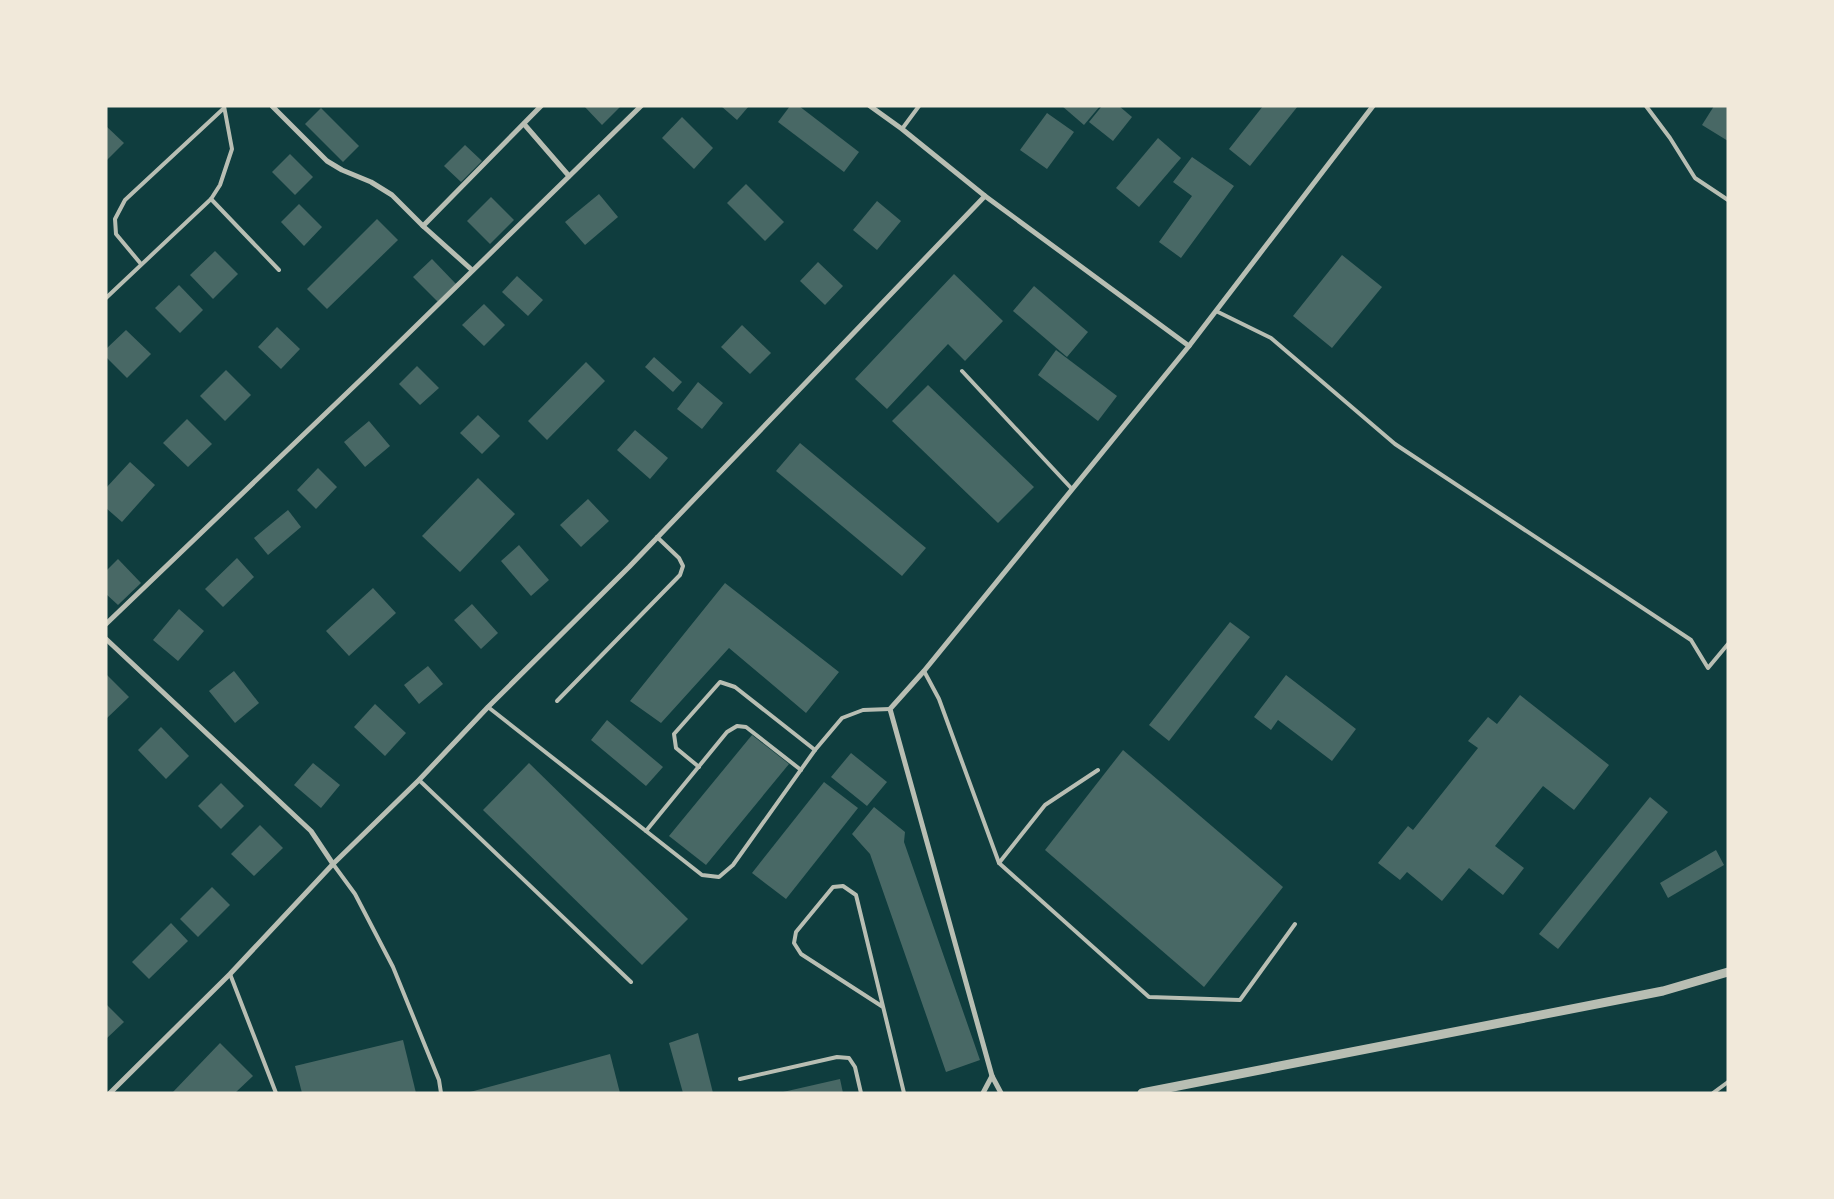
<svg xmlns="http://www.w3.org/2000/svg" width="1834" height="1199" viewBox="0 0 1834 1199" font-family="'Libre Baskerville',serif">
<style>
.building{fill:#486865}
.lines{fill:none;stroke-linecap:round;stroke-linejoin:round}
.service{stroke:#b8beb3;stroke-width:4}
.minor{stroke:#b8beb3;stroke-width:5}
.tertiary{stroke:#b8beb3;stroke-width:9}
</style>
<rect width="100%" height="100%" fill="#0f3d3e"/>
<g class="building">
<path d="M 584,106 L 619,106 L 620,107 L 602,125 Z"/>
<path d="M 721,106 L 749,106 L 737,120 Z"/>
<path d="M 790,106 L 799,106 L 859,152 L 844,172 L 778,122 Z"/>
<path d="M 1062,106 L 1100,106 L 1084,125 Z"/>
<path d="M 1102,106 L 1119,106 L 1132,117 L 1113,141 L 1089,122 Z"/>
<path d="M 1263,106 L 1298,106 L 1250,166 L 1229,149 Z"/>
<path d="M 1714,106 L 1728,106 L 1728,141 L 1702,125 Z"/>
<path d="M 321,108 L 359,146 L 343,162 L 305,124 Z"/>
<path d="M 1047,113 L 1074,132 L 1047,169 L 1020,150 Z"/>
<path d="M 682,117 L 713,148 L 694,169 L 662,138 Z"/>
<path d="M 106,126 L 124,143 L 106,161 Z"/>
<path d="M 1158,138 L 1181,158 L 1139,207 L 1116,188 Z"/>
<path d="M 465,145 L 482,161 L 461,182 L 444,166 Z"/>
<path d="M 290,154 L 313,177 L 295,195 L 272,172 Z"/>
<path d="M 1192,157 L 1234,186 L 1181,258 L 1159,242 L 1192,196 L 1173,182 Z"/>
<path d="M 746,184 L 784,222 L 765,241 L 727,203 Z"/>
<path d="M 599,194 L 618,217 L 585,245 L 565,222 Z"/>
<path d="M 491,197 L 514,220 L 490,244 L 467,221 Z"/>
<path d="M 877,201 L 901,221 L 877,250 L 853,230 Z"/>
<path d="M 299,204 L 322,227 L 304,246 L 281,222 Z"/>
<path d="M 377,219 L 398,240 L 327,309 L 307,289 Z"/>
<path d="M 215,251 L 238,274 L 213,299 L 190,275 Z"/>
<path d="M 1342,255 L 1382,287 L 1332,348 L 1293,316 Z"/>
<path d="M 432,259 L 456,284 L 438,302 L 413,277 Z"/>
<path d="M 818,262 L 843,286 L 825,305 L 800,281 Z"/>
<path d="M 954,274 L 1003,321 L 965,361 L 948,344 L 887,409 L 855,379 Z"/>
<path d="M 517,276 L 543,300 L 528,316 L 502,292 Z"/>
<path d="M 179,285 L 203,310 L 180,333 L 155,308 Z"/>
<path d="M 1034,286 L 1088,332 L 1067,357 L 1013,311 Z"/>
<path d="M 484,304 L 505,325 L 484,346 L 462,325 Z"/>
<path d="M 742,325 L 771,353 L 750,374 L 721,347 Z"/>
<path d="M 277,327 L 300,349 L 281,369 L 258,347 Z"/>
<path d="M 126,330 L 151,354 L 127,378 L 106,357 L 106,349 Z"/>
<path d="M 1056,350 L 1117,396 L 1098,421 L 1038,375 Z"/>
<path d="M 654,357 L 682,382 L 673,392 L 645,367 Z"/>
<path d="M 586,362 L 605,381 L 547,440 L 528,421 Z"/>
<path d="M 417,366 L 439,388 L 420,405 L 399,384 Z"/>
<path d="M 226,370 L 251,395 L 225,421 L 200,396 Z"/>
<path d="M 698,382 L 723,403 L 702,429 L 677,409 Z"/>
<path d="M 928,385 L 1034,487 L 998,523 L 892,421 Z"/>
<path d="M 478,415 L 500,436 L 482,454 L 460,433 Z"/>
<path d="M 187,419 L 212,444 L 188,467 L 163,443 Z"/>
<path d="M 369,421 L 390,446 L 365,467 L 344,442 Z"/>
<path d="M 635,430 L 668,458 L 650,479 L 617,450 Z"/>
<path d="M 800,443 L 926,548 L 902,576 L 776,471 Z"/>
<path d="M 130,462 L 155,485 L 122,522 L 106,508 L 106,488 Z"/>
<path d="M 318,468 L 337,487 L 316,509 L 297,490 Z"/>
<path d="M 478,478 L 515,514 L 460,572 L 422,536 Z"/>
<path d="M 588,499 L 609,521 L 581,547 L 560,525 Z"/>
<path d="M 288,510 L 301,527 L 268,555 L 254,538 Z"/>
<path d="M 519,545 L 549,580 L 531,596 L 501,561 Z"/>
<path d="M 237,558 L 254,577 L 223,607 L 205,589 Z"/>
<path d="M 118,559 L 141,583 L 118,605 L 106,594 L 106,571 Z"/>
<path d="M 725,583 L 839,672 L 806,713 L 729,648 L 661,723 L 630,701 Z"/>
<path d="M 373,588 L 396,613 L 349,656 L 326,631 Z"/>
<path d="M 472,604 L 498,633 L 481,649 L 454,620 Z"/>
<path d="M 179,609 L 204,631 L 178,661 L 153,640 Z"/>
<path d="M 1230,622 L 1250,637 L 1169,741 L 1149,725 Z"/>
<path d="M 428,666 L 443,684 L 419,704 L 404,685 Z"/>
<path d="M 234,671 L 259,703 L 235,723 L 209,691 Z"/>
<path d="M 106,674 L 129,697 L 106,719 Z"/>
<path d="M 1286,675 L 1356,729 L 1332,761 L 1278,720 L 1271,730 L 1254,717 Z"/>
<path d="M 1520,695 L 1609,765 L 1574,810 L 1543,786 L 1495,846 L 1524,868 L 1503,895 L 1469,868 L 1442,901 L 1407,872 L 1400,880 L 1378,863 L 1408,826 L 1413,830 L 1478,748 L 1468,741 L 1488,717 L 1497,724 Z"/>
<path d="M 375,704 L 406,733 L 385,756 L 354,727 Z"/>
<path d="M 607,720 L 663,767 L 646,786 L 591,740 Z"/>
<path d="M 161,727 L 189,756 L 166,779 L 138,750 Z"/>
<path d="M 752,735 L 789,764 L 706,865 L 669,836 Z"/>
<path d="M 1123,750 L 1283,887 L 1204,987 L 1045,850 Z"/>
<path d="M 851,753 L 887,782 L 867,806 L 831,777 Z"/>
<path d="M 313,763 L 340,785 L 321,808 L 294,785 Z"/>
<path d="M 529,763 L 688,919 L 642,965 L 483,810 Z"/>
<path d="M 824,782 L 858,808 L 786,899 L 752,873 Z"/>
<path d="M 221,783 L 244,806 L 221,829 L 198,806 Z"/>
<path d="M 1650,797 L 1668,812 L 1558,949 L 1539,934 Z"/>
<path d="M 874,807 L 905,832 L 904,842 L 980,1060 L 946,1072 L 870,854 L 852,834 Z"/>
<path d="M 260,825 L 283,848 L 254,876 L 231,854 Z"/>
<path d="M 1716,850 L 1724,865 L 1668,898 L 1660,883 Z"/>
<path d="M 212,887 L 230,905 L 198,937 L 180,919 Z"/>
<path d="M 171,923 L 188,941 L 149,979 L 132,962 Z"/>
<path d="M 106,1004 L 124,1022 L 106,1039 Z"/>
<path d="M 698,1033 L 713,1093 L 683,1093 L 669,1043 Z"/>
<path d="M 403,1040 L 416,1093 L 302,1093 L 295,1066 Z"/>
<path d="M 220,1043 L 253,1076 L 235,1093 L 172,1093 Z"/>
<path d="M 610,1054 L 620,1093 L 470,1093 L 470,1092 Z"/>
<path d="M 840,1079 L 843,1093 L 784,1093 L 783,1092 Z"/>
</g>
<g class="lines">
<g class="service">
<path d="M 1646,106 L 1670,138 L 1695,178 L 1728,200"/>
<path d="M 902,129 L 919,106"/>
<path d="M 211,199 L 279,270"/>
<path d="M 141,264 L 116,234 L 115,219 L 125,200 L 223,109"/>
<path d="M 106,298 L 211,199 L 220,185 L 232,149 L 224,106"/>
<path d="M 1216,311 L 1271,338 L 1395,444 L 1691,640 L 1708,668 L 1728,644"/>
<path d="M 962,371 L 1072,489"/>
<path d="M 924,671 L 939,699 L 999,863 L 1149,997 L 1240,1000 L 1295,924"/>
<path d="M 557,701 L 680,575 L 683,566 L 679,558 L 657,537"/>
<path d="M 488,707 L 702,875 L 719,877 L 733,865 L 815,750 L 842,718 L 863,710 L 890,709"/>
<path d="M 699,767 L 676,748 L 674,734 L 720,682 L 735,687 L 815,750"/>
<path d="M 419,780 L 631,982"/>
<path d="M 646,831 L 727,732 L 737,726 L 746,727 L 801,770"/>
<path d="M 999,863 L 1045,805 L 1098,770"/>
<path d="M 333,864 L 355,894 L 393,967 L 439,1080 L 441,1093"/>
<path d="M 230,974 L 276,1093"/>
<path d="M 883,1007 L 801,954 L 794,943 L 796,932 L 833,887 L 843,886 L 856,895 L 904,1093"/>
<path d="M 740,1079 L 837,1057 L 849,1058 L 855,1067 L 861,1093"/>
<path d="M 1713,1093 L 1728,1082"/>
</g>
<g class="minor">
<path d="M 272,106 L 327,161 L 342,170 L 371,182 L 392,195 L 423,226"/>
<path d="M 870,106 L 902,129 L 985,196 L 1189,346"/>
<path d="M 524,124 L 569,176"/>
<path d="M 472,270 L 423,226 L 541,106"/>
<path d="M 106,624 L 371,370 L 641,106"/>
<path d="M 106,639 L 311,831 L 333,864"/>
<path d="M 110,1093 L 230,974 L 333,864 L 419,780 L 488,707 L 629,567 L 985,196"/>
<path d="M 983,1093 L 992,1076"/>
<path d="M 1001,1093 L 992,1076 L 890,709 L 924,671 L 1189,346 L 1373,106"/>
</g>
<path class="tertiary" d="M 1142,1093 L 1663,991 L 1728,972"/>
</g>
<rect width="1834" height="1199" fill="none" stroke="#f1e9da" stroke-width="215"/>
</svg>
